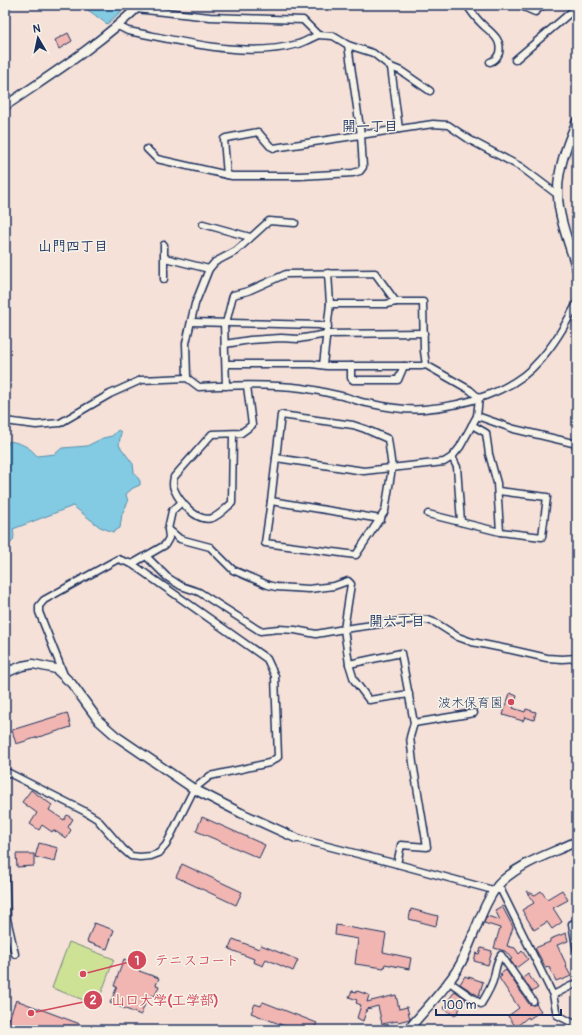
<svg xmlns="http://www.w3.org/2000/svg" width="582" height="1035" viewBox="0 0 582 1035" font-family="Pangolin,'Klee One',sans-serif">
<style>
.green{fill:#cee296;stroke:#74887a}
.water{fill:#82cbe2;stroke:#598dad}
.building{fill:#f1b6b1;stroke:#1b2f5e}
.lines{fill:none;stroke-linecap:round;stroke-linejoin:round}
.minor-casing{stroke:#1b2f5e;stroke-width:9}
.tertiary-casing{stroke:#1b2f5e;stroke-width:11}
.minor{stroke:#f7f3e8;stroke-width:6}
.tertiary{stroke:#f7f3e8;stroke-width:8}
.poi-dot{fill:#d1495b;stroke:#f7f3e8;stroke-width:1.5}
.labels{text-anchor:middle;stroke-width:3;stroke-linejoin:round;paint-order:stroke}
.poi-label{font-size:13px;fill:#1b2f5e;stroke:#f7f3e8;text-anchor:end}
.neighbourhood-label{font-size:14px;font-weight:bold;fill:#1b2f5e;stroke:#f7f3e8}
.leader{fill:none;stroke:#d1495b;stroke-width:1.5}
.callout-dot{fill:#d1495b;stroke:#f7f3e8;stroke-width:1.5}
.mark-label{font-size:12px;text-anchor:middle;font-weight:bold;fill:#fff}
.callout-label{font-size:14px;text-anchor:middle;font-weight:bold;fill:#d1495b;stroke:#f7f3e8;stroke-width:3;stroke-linejoin:round;paint-order:stroke}
</style>
<rect width="100%" height="100%" fill="#f5e1d8"/>
<filter id="ink" filterUnits="userSpaceOnUse"><feTurbulence type="fractalNoise" baseFrequency=".025" numOctaves="2"/><feDisplacementMap in="SourceGraphic" scale="8" xChannelSelector="R" yChannelSelector="G"/><feConvolveMatrix kernelMatrix="1 2 1 2 8 2 1 2 1" color-interpolation-filters="sRGB"/></filter>
<g filter="url(#ink)">
<path class="green" d="M 69,942 L 114,959 L 97,1005 L 52,988 Z"/>
<g class="water">
<path d="M 81,5 L 128,5 L 107,24 Z"/>
<path d="M 118,430 L 121,432 L 119,445 L 133,464 L 134,472 L 140,481 L 140,485 L 133,488 L 126,494 L 128,502 L 122,514 L 120,528 L 113,532 L 100,527 L 73,506 L 13,529 C 15,540 14,541 5,548 L 5,445 L 8,445 L 9,441 C 21,443 30,447 37,456 L 55,454 L 62,448 L 87,446 L 103,438 L 112,436 Z"/>
</g>
<g class="building">
<path d="M 68,33 L 72,41 L 59,49 L 55,40 Z"/>
<path d="M 510,693 L 517,696 L 513,708 L 525,712 L 526,709 L 536,712 L 534,720 L 525,717 L 523,721 L 503,715 Z"/>
<path d="M 67,713 L 71,727 L 16,744 L 12,730 Z"/>
<path d="M 31,790 L 52,805 L 49,810 L 64,820 L 67,815 L 73,819 L 68,827 L 71,830 L 66,838 L 53,830 L 52,832 L 42,825 L 39,830 L 30,824 L 37,813 L 22,802 Z"/>
<path d="M 202,817 L 265,845 L 259,858 L 196,831 Z"/>
<path d="M 39,843 L 58,848 L 55,862 L 35,857 Z"/>
<path d="M 16,854 L 34,854 L 34,866 L 17,867 Z"/>
<path d="M 182,864 L 242,892 L 236,905 L 176,877 Z"/>
<path d="M 562,890 L 568,900 L 553,908 L 562,922 L 552,929 L 547,922 L 534,930 L 522,910 L 534,903 L 526,891 L 535,895 L 541,891 L 547,899 Z"/>
<path d="M 502,906 L 513,927 L 507,946 L 515,948 L 519,954 L 522,951 L 528,959 L 516,968 L 510,960 L 512,959 L 505,951 L 494,948 L 500,928 L 484,923 L 487,916 L 500,920 L 495,910 Z"/>
<path d="M 411,909 L 438,916 L 436,926 L 409,919 Z"/>
<path d="M 94,923 L 114,930 L 107,949 L 87,942 Z"/>
<path d="M 336,925 L 386,934 L 383,952 L 411,958 L 409,969 L 385,964 L 384,968 L 355,964 L 358,939 L 335,935 Z"/>
<path d="M 566,933 L 568,941 L 557,945 L 567,966 L 566,967 L 571,976 L 562,980 L 561,979 L 556,981 L 549,967 L 546,968 L 535,948 L 550,942 L 550,939 Z"/>
<path d="M 233,939 L 259,949 L 261,945 L 298,960 L 293,971 L 266,959 L 263,966 L 253,962 L 254,959 L 229,949 Z"/>
<path d="M 481,948 L 492,951 L 488,965 L 474,961 L 476,953 L 479,954 Z"/>
<path d="M 124,959 L 141,966 L 139,971 L 159,978 L 156,985 L 159,986 L 155,996 L 152,995 L 150,999 L 147,998 L 141,1015 L 110,1003 L 117,987 L 114,986 Z"/>
<path d="M 506,970 L 529,1004 L 533,1005 L 536,1004 L 541,1011 L 529,1019 L 528,1017 L 516,1027 L 508,1016 L 519,1008 L 499,978 L 502,976 L 500,974 Z"/>
<path d="M 528,974 L 538,988 L 532,992 L 523,978 Z"/>
<path d="M 465,976 L 469,978 L 469,977 L 483,982 L 479,996 L 460,984 Z"/>
<path d="M 352,991 L 357,992 L 357,991 L 369,995 L 367,1002 L 396,995 L 399,1009 L 407,1007 L 410,1019 L 398,1022 L 397,1021 L 382,1024 L 378,1006 L 367,1009 L 363,1021 L 357,1018 L 361,1005 L 356,1003 L 357,1000 L 349,997 Z"/>
<path d="M 455,991 L 466,999 L 455,1016 L 443,1008 Z"/>
<path d="M 16,1000 L 80,1024 L 78,1030 L 5,1030 Z"/>
<path d="M 263,1002 L 317,1023 L 313,1030 L 295,1030 L 251,1013 L 255,1004 L 261,1006 Z"/>
</g>
<g class="lines">
<defs>
<g id="minor">
<path d="M 519,5 L 535,12 L 543,5"/>
<path d="M 5,6 L 6,5"/>
<path d="M 468,7 C 472,12 475,17 480,22 C 488,31 503,38 499,53 C 497,58 494,61 490,62"/>
<path d="M 136,9 L 210,17 L 303,20 L 318,35 L 333,36 L 348,45 L 373,53 L 391,67 L 401,71 L 430,91"/>
<path d="M 118,26 L 128,31 C 182,41 244,59 298,44 C 305,42 311,38 318,35"/>
<path d="M 515,60 L 577,7"/>
<path d="M 391,67 L 399,129"/>
<path d="M 568,143 L 577,145"/>
<path d="M 147,149 L 157,159 L 232,176 L 300,176 L 353,173 L 360,171 L 363,167 L 361,135 L 348,45"/>
<path d="M 227,175 L 224,139 L 226,138 L 258,132 L 270,146 L 274,148 L 433,124 L 448,125 L 470,140 L 521,167 L 558,195"/>
<path d="M 203,224 L 250,237"/>
<path d="M 164,245 L 164,279"/>
<path d="M 165,258 L 209,269"/>
<path d="M 330,304 L 386,304 L 396,302"/>
<path d="M 191,322 L 319,325 L 328,327"/>
<path d="M 224,323 L 226,386"/>
<path d="M 226,323 L 233,295 L 248,291 L 286,274 L 375,273 L 396,302 L 423,302 L 424,351 L 426,365"/>
<path d="M 225,344 L 250,340 L 281,338 L 298,339 L 327,334 L 424,333"/>
<path d="M 226,364 L 312,364 L 327,366 L 421,366 L 426,365 L 470,390 L 479,398"/>
<path d="M 323,365 L 330,304 L 328,273"/>
<path d="M 351,366 L 351,378 L 353,380 L 398,380 L 404,366"/>
<path d="M 187,378 L 186,343 L 195,304 L 209,269 L 215,262 L 236,251 L 269,221 L 295,223"/>
<path d="M 281,415 L 353,425 L 365,429 L 388,439 L 392,468 L 385,511 L 356,555 L 265,543 L 271,501 Z"/>
<path d="M 477,416 L 514,429 L 577,444"/>
<path d="M 5,421 L 36,425 L 60,423 L 110,394 L 141,380 L 187,378 L 199,387 C 233,385 268,384 302,388 C 317,390 332,394 346,397 C 353,399 360,402 367,403 C 385,407 406,411 424,409 C 463,406 513,392 539,361 C 555,344 566,323 577,303"/>
<path d="M 472,425 L 486,433 L 489,454 L 497,483 L 500,532"/>
<path d="M 233,434 L 232,503 C 226,508 219,516 212,518 C 197,523 179,501 174,489 C 172,485 173,481 174,477 L 212,434 L 241,433 L 252,425 L 247,386"/>
<path d="M 452,457 L 457,467 L 461,522"/>
<path d="M 276,458 L 364,471 L 444,462 L 452,457 L 460,447 L 477,416 L 479,398"/>
<path d="M 271,501 L 381,519"/>
<path d="M 428,514 L 500,532 L 542,537 L 547,497 L 498,491"/>
<path d="M 168,529 L 180,539 L 210,547 L 233,570 L 268,585 L 276,587 L 309,589 L 334,586 L 348,581 L 351,584 L 344,629 L 349,664 L 354,680 L 369,700 L 409,694"/>
<path d="M 146,556 L 167,577 L 181,586 L 199,592 L 260,631 L 279,629 L 295,630 L 316,634 L 344,629 L 416,619 L 428,620 L 436,623 L 458,637 L 472,642 L 512,650 L 547,658 L 562,659 L 577,658"/>
<path d="M 132,564 L 165,545 L 169,538 L 168,529 L 172,511 L 182,502"/>
<path d="M 5,663 L 10,671"/>
<path d="M 349,664 L 401,653 L 414,723 L 410,737 L 413,763 L 427,847 L 401,845 L 397,864"/>
<path d="M 414,723 L 474,713"/>
<path d="M 5,771 L 84,811 L 97,819 L 123,849 L 131,856 L 140,857 L 151,856 L 159,853 L 166,845 L 194,789 L 210,776 L 269,763 L 278,757 L 275,676 L 267,659 L 132,564 L 118,559 L 44,600 L 39,606 L 39,612 L 64,675"/>
<path d="M 296,838 L 397,864 L 493,890 L 501,890 L 553,995 L 557,1015 L 577,1025"/>
<path d="M 5,865 L 7,919 L 15,954"/>
<path d="M 577,922 L 572,924 L 577,951"/>
<path d="M 448,981 L 481,1004 C 486,996 492,986 494,977 C 496,968 496,963 501,955 L 533,1001"/>
<path d="M 553,995 L 577,983"/>
</g>
<g id="tertiary">
<path d="M 5,106 C 52,74 100,44 140,5"/>
<path d="M 577,121 C 567,144 557,170 558,195 C 558,217 571,249 577,270"/>
<path d="M 5,674 L 10,671 L 22,666 L 33,664 L 56,669 L 72,684 L 99,721 L 116,736 L 194,789 L 241,813 L 296,838"/>
<path d="M 408,1030 C 424,1010 449,986 461,963 C 473,940 484,898 502,881 C 524,861 551,854 577,841"/>
</g>
</defs>
<use href="#minor" class="minor-casing"/>
<use href="#tertiary" class="tertiary-casing"/>
<use href="#minor" class="minor"/>
<use href="#tertiary" class="tertiary"/>
</g>
</g>
<circle class="poi-dot" cx="511" cy="702" r="4"/>
<g class="labels">
<g class="poi-label">
<text x="503" y="707">波木保育園</text>
</g>
<g class="neighbourhood-label">
<text x="370" y="131">開一丁目</text>
<text x="73" y="251">山門四丁目</text>
<text x="397" y="626">開六丁目</text>
</g>
</g>
<path class="leader" d="M83 974L137 960M31 1013L93 1000"/>
<g class="callout-dot">
<circle cx="83" cy="974" r="4"/>
<circle cx="31" cy="1013" r="4"/>
<circle cx="137" cy="960" r="10"/>
<circle cx="93" cy="1000" r="10"/>
</g>
<g class="mark-label">
<text x="137" y="965">1</text>
<text x="93" y="1004">2</text>
</g>
<g class="callout-label">
<text x="197" y="965">テニスコート</text>
<text x="165" y="1005">山口大学(工学部)</text>
</g>
<rect width="582" height="1035" fill="none" stroke="#f7f3e8" stroke-width="20"/>
<rect x="10" y="10" width="562" height="1015" fill="none" stroke="#1b2f5e" stroke-width="1.5" filter="url(#ink)"/>
<g transform="translate(38 38) rotate(351)" stroke="#f7f3e8" stroke-width="3" paint-order="stroke">
<path d="M0-3L7 15L0 10L-7 15Z" fill="#1b2f5e"/>
<text y="-6" font-size="11" font-weight="bold" text-anchor="middle" fill="#1b2f5e">N</text>
</g>
<path d="M436 1009v6h125v-6" fill="none" stroke="#1b2f5e" stroke-width="2"/>
<text x="442" y="1009" font-size="12" fill="#1b2f5e" stroke="#f7f3e8" stroke-width="3" paint-order="stroke">100 m</text>
</svg>
